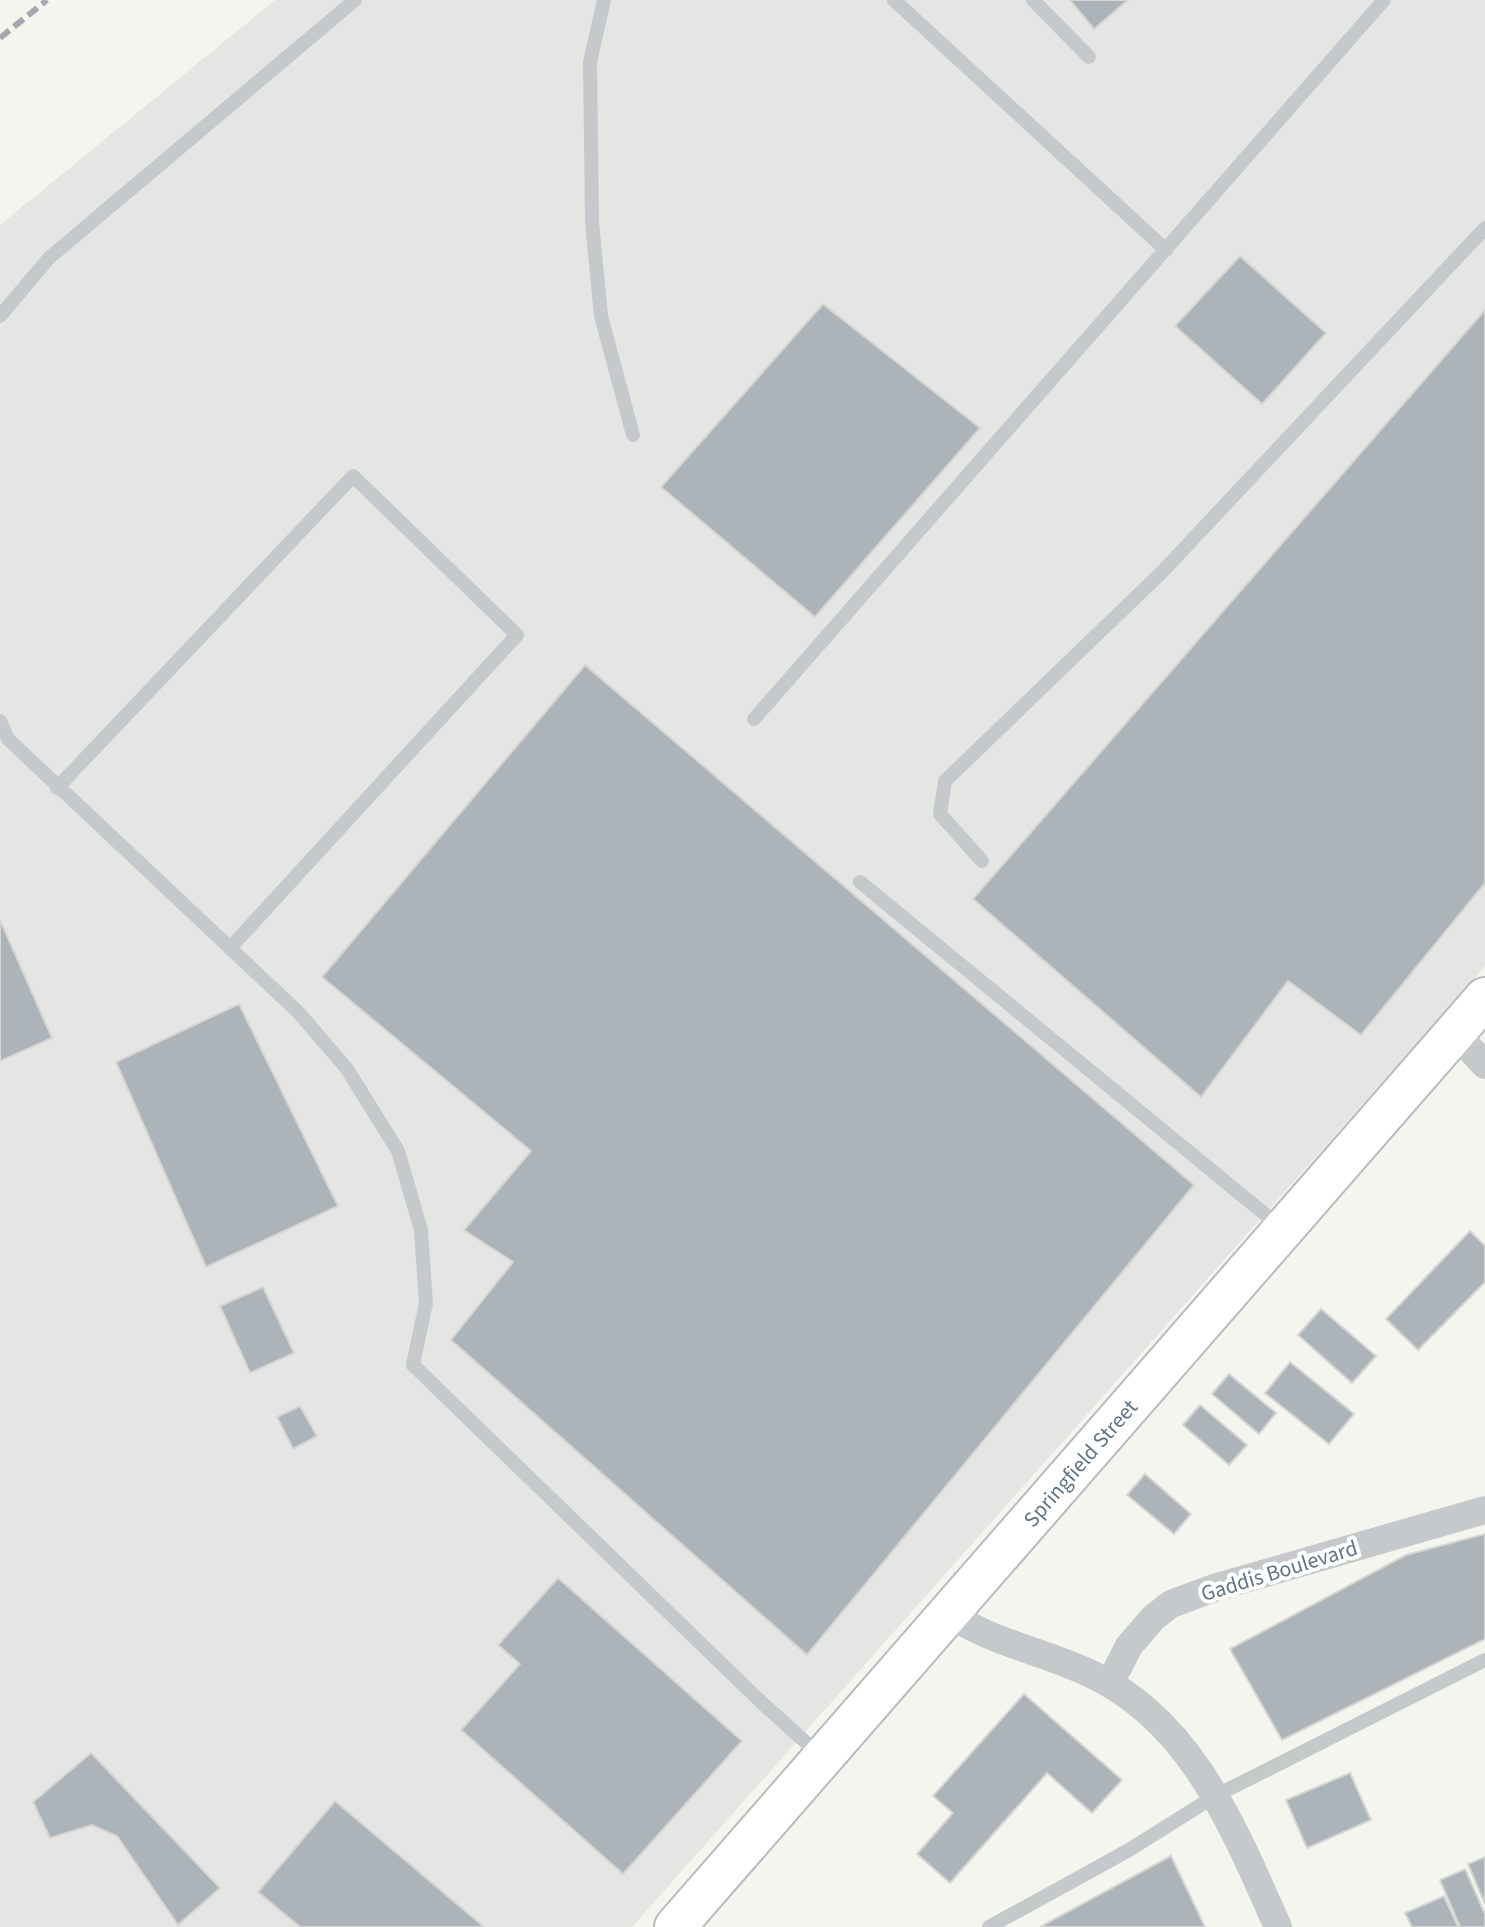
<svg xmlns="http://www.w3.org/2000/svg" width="1485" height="1927" viewBox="0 0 1485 1927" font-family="'Source Sans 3',sans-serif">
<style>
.built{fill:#e5e6e3}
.building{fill:#acb4b9;stroke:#d5d5d3;stroke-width:2}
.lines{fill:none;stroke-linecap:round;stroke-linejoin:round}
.secondary-casing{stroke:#b5bbbf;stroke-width:44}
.service{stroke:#c6c9cc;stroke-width:14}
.minor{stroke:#c6c9cc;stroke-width:28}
.secondary{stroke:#fff;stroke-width:40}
.rail{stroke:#a3a9af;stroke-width:6;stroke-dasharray:12 6;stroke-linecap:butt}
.labels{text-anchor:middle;stroke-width:8;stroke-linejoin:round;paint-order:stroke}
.street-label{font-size:22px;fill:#607484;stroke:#fff}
</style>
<rect width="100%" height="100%" fill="#f5f5ef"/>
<path class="built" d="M 275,0 L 1485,0 L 1485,966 L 632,1927 L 0,1927 L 0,225 Z"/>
<g class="building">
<path d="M 1070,0 L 1128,0 L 1094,29 Z"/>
<path d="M 1240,256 L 1326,333 L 1262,404 L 1175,326 Z"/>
<path d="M 823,304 L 980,428 L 815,617 L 661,487 Z"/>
<path d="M 1485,310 L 1485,883 L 1361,1035 L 1288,981 L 1201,1097 L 973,899 Z"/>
<path d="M 585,665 L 1194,1185 L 807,1655 L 451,1340 L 513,1262 L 464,1230 L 531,1151 L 322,977 Z"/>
<path d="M 0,920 L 52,1038 L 0,1061 Z"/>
<path d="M 239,1004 L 338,1206 L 206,1267 L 116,1062 Z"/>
<path d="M 1470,1231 L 1485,1246 L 1485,1282 L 1418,1350 L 1386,1319 Z"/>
<path d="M 263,1287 L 294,1353 L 250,1373 L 220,1306 Z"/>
<path d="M 1321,1309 L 1376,1356 L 1352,1383 L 1298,1335 Z"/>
<path d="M 1290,1362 L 1354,1414 L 1329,1444 L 1265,1393 Z"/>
<path d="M 1229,1374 L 1276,1413 L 1259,1434 L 1212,1394 Z"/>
<path d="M 1200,1405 L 1247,1445 L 1229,1465 L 1183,1425 Z"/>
<path d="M 300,1406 L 317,1436 L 293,1449 L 277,1417 Z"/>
<path d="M 1145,1474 L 1191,1514 L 1174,1534 L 1127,1495 Z"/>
<path d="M 1485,1534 L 1485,1639 L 1282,1740 L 1230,1649 L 1406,1555 Z"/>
<path d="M 558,1578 L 742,1741 L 623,1874 L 461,1730 L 520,1664 L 498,1645 Z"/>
<path d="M 1024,1694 L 1122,1780 L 1092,1813 L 1047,1773 L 950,1883 L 917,1854 L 953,1813 L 933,1796 Z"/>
<path d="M 91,1753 L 220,1888 L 178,1925 L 117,1836 L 92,1825 L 50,1838 L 33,1802 Z"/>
<path d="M 1350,1773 L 1371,1820 L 1307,1848 L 1286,1800 Z"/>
<path d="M 335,1801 L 484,1927 L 300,1927 L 258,1892 Z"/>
<path d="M 1171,1856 L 1205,1927 L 1040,1927 Z"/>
<path d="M 1485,1857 L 1485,1904 L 1468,1864 Z"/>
<path d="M 1465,1869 L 1485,1914 L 1485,1927 L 1460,1927 L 1440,1880 Z"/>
<path d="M 1444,1896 L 1458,1927 L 1412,1927 L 1405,1913 Z"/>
</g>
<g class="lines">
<defs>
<g id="secondary">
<path id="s1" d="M 675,1927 L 1485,998"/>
</g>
</defs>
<use href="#secondary" class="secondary-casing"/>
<g class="service">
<path d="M 604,0 L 590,62 L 592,222 L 601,316 L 633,435"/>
<path d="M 894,0 L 1166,250"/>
<path d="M 1033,0 L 1089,57"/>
<path d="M 0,316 L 49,258 L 355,0"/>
<path d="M 754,719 L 1384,0"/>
<path d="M 0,721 L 8,739 L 298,1012 L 347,1069 L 398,1151 L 421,1230 L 426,1303 L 413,1365 L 760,1701 L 822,1757"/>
<path d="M 57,788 L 353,476 L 517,635 L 230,948"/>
<path d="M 982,861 L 940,814 L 945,781 L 1163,571 L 1485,228"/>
<path d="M 860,882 L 1283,1229"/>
<path d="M 989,1927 L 1129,1850 L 1215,1796 L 1485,1660"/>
</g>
<g class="minor">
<path d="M 1455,1033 L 1485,1065"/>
<path d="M 948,1613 C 990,1642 1042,1651 1089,1673 C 1192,1720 1234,1829 1278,1927"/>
<path d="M 1110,1683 L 1129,1646 L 1153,1618 L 1171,1604 L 1217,1587 L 1485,1510"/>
</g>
<use href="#secondary" class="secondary"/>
<path class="rail" d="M 0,38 L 47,0"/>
</g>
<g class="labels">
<g class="street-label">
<text dy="8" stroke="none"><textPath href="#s1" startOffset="616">Springfield Street</textPath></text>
<text transform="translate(1279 1570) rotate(-17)" y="8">Gaddis Boulevard</text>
</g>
</g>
</svg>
